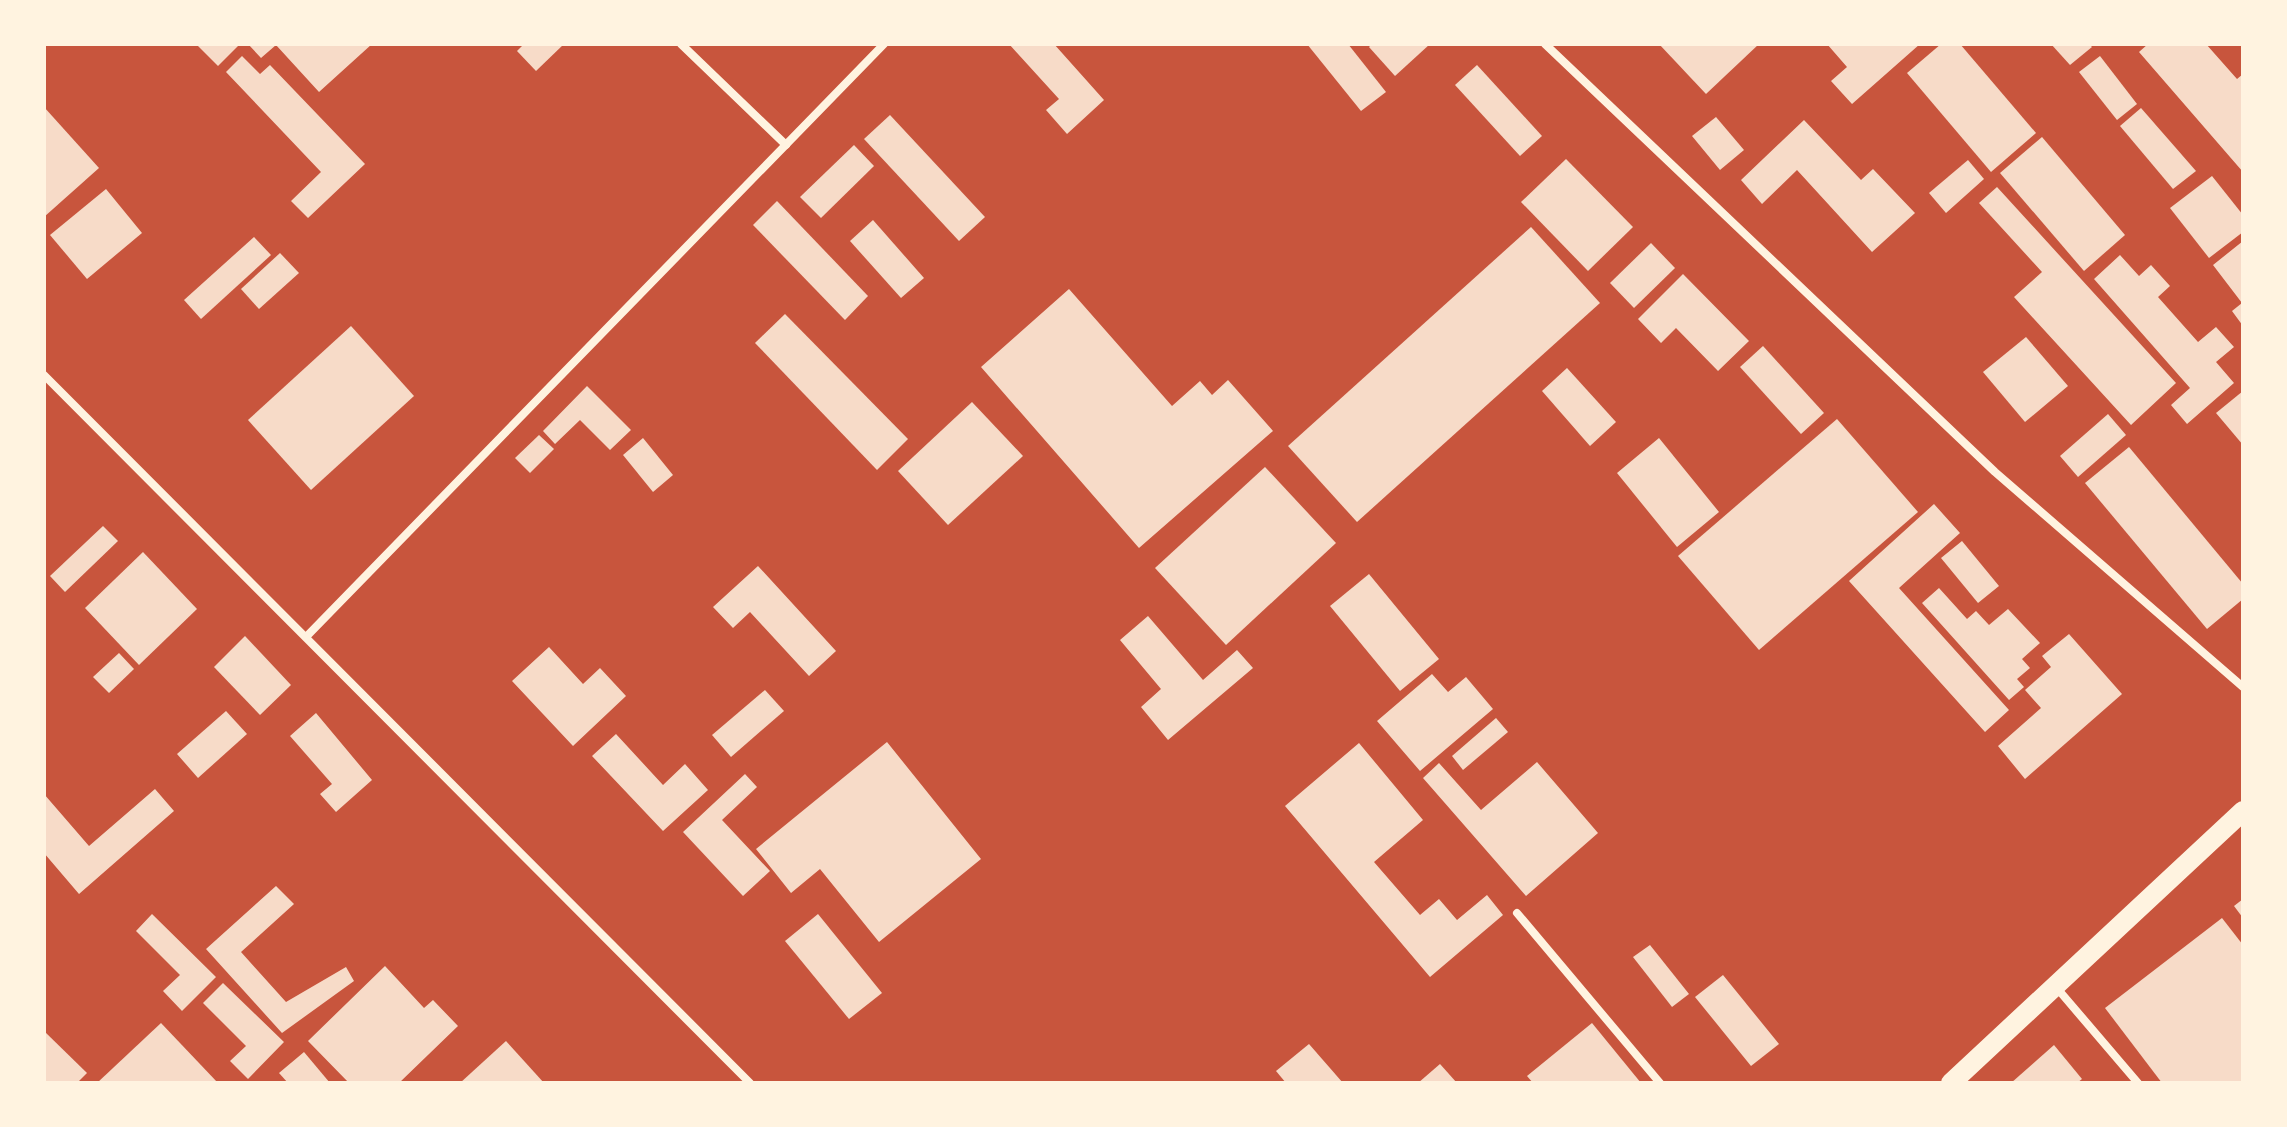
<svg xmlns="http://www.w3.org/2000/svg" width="2287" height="1127" viewBox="0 0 2287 1127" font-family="Signika,sans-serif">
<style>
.building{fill:#f7dbc8}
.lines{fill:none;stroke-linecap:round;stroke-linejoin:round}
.minor{stroke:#fff3e0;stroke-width:8}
.primary{stroke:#fff3e0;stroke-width:20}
</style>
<rect width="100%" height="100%" fill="#c8553d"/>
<g class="building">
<path d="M 196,44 L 240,44 L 218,66 Z"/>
<path d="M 248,44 L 372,44 L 319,92 L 276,45 L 261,58 Z"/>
<path d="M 524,44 L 564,44 L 536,71 L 517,51 Z"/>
<path d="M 1009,44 L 1054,44 L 1104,100 L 1067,134 L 1046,110 L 1059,99 Z"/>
<path d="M 1307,44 L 1348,44 L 1386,92 L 1361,111 Z"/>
<path d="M 1372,44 L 1430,44 L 1395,76 L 1369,47 Z"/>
<path d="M 1659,44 L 1759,44 L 1706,94 Z"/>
<path d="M 1827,44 L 1920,44 L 1852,104 L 1831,81 L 1847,67 Z"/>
<path d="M 1941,44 L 1960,44 L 2036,133 L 1991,172 L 1907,73 Z"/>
<path d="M 2051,44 L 2089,44 L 2092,47 L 2070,65 Z"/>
<path d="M 2148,44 L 2206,44 L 2237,79 L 2243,74 L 2243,172 L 2139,52 Z"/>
<path d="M 242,56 L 260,74 L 270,65 L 365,164 L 308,218 L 291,201 L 321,172 L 226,72 Z"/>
<path d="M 2100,56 L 2137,104 L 2117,120 L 2079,72 Z"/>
<path d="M 1477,65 L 1542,136 L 1520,156 L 1455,85 Z"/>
<path d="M 44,107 L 99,168 L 44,217 Z"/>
<path d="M 2141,108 L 2196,171 L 2173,189 L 2120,126 Z"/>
<path d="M 890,115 L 985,217 L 959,241 L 864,139 Z"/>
<path d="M 1716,117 L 1744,150 L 1720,170 L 1692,136 Z"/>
<path d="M 1804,120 L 1861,180 L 1873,169 L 1915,213 L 1872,252 L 1797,170 L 1762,204 L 1741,180 Z"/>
<path d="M 2042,137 L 2125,235 L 2084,271 L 2000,173 Z"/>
<path d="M 854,145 L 874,166 L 821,218 L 800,197 Z"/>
<path d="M 1566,159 L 1633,227 L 1588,271 L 1521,202 Z"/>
<path d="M 1968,160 L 1984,179 L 1946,213 L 1929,193 Z"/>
<path d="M 2212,176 L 2243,215 L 2243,232 L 2209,258 L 2170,208 Z"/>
<path d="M 1997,187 L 2176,383 L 2131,425 L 2014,297 L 2042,272 L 1979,203 Z"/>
<path d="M 106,189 L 142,233 L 87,279 L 50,235 Z"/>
<path d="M 777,201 L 868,296 L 845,320 L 753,225 Z"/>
<path d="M 873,220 L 924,278 L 901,298 L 850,241 Z"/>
<path d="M 1531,227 L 1600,303 L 1357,522 L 1288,446 Z"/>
<path d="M 254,237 L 271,255 L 201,319 L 184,300 Z"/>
<path d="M 2243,241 L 2243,326 L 2232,311 L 2242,303 L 2213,265 Z"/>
<path d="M 1651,243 L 1675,268 L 1634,308 L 1610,283 Z"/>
<path d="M 280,253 L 299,273 L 259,309 L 241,289 Z"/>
<path d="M 2120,255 L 2139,276 L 2151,265 L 2170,286 L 2158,297 L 2198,342 L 2216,327 L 2234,347 L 2216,362 L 2234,383 L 2187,424 L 2171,405 L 2190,388 L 2094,279 Z"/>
<path d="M 1683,274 L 1749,341 L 1718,371 L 1676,328 L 1661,343 L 1638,319 Z"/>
<path d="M 1069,289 L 1172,406 L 1200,381 L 1212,395 L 1228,380 L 1273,431 L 1139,548 L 981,367 Z"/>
<path d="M 785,314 L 908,439 L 877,470 L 755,343 Z"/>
<path d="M 351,326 L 414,396 L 311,490 L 248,420 Z"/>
<path d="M 2026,337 L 2068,386 L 2025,422 L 1983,372 Z"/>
<path d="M 1763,346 L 1824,413 L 1801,434 L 1740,367 Z"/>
<path d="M 1567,368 L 1616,422 L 1590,446 L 1542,391 Z"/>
<path d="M 587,386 L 631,430 L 610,450 L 580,420 L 555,444 L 543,431 Z"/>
<path d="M 2243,391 L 2243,445 L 2216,413 Z"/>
<path d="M 972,402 L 1023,456 L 948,525 L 898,471 Z"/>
<path d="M 2108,414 L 2126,435 L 2078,477 L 2060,456 Z"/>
<path d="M 1837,419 L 1918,512 L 1759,650 L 1678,556 Z"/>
<path d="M 539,435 L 554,449 L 530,473 L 515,458 Z"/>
<path d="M 643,438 L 673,475 L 653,492 L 623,455 Z"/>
<path d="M 1659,438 L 1719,512 L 1677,547 L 1617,473 Z"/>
<path d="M 2129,447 L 2243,584 L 2243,599 L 2207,629 L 2085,483 Z"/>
<path d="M 1265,467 L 1336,543 L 1226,645 L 1155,568 Z"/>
<path d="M 1934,504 L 1960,533 L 1899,588 L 2009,710 L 1985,732 L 1849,581 Z"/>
<path d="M 103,526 L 118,541 L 65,592 L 50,576 Z"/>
<path d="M 1962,541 L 1999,586 L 1978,603 L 1941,558 Z"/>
<path d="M 143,552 L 197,609 L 139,665 L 85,608 Z"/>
<path d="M 758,566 L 836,651 L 809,676 L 750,612 L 733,628 L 713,607 Z"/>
<path d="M 1369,574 L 1439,659 L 1400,691 L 1330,606 Z"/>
<path d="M 1939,588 L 1967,619 L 1976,611 L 1989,625 L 2008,609 L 2040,643 L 2022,659 L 2030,668 L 2017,679 L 2024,687 L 2009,700 L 1922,603 Z"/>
<path d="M 1148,616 L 1203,680 L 1237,650 L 1253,668 L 1168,740 L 1141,707 L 1161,689 L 1120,640 Z"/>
<path d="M 2069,634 L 2122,694 L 2025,779 L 1998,746 L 2041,708 L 2025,690 L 2051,667 L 2042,656 Z"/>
<path d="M 245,636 L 291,685 L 260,715 L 214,667 Z"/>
<path d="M 549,647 L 583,684 L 600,668 L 626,696 L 573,746 L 512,681 Z"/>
<path d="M 119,653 L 134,669 L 109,693 L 93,677 Z"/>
<path d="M 1432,674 L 1448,692 L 1466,677 L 1493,709 L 1420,771 L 1377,721 Z"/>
<path d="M 765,690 L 784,711 L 731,757 L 712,735 Z"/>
<path d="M 226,711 L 247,734 L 198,778 L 177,754 Z"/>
<path d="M 316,713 L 372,780 L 336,812 L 320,794 L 332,784 L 290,736 Z"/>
<path d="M 1496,718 L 1508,732 L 1463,770 L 1452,756 Z"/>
<path d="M 616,734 L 663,785 L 685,764 L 708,790 L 663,831 L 592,756 Z"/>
<path d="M 887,742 L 981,859 L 879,942 L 820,869 L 791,893 L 756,849 Z"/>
<path d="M 1359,743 L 1423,820 L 1374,862 L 1420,915 L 1439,899 L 1457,920 L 1487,895 L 1503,915 L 1430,977 L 1285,806 Z"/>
<path d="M 1537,762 L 1598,833 L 1526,896 L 1423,778 L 1439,763 L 1481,810 Z"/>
<path d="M 745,774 L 757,787 L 722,820 L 770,871 L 743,896 L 683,832 Z"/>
<path d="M 155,789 L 174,811 L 79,894 L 44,853 L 44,794 L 89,846 Z"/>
<path d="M 276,886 L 294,904 L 241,952 L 286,1002 L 346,967 L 354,981 L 282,1033 L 206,949 Z"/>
<path d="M 2243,899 L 2243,918 L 2234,906 Z"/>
<path d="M 152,914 L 216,977 L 182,1011 L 163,991 L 180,975 L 136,931 Z"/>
<path d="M 818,914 L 882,993 L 849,1019 L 785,941 Z"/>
<path d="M 2222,918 L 2243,945 L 2243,1083 L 2162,1083 L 2105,1008 Z"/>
<path d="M 1650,945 L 1689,994 L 1672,1007 L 1633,957 Z"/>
<path d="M 385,966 L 424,1008 L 433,1000 L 458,1026 L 399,1083 L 349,1083 L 308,1041 Z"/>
<path d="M 1723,975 L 1779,1044 L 1751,1066 L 1695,997 Z"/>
<path d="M 223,983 L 284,1042 L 248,1079 L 230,1061 L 246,1046 L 203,1003 Z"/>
<path d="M 161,1023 L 218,1083 L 97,1083 Z"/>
<path d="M 1592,1023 L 1641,1083 L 1533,1083 L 1527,1076 Z"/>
<path d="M 44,1031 L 87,1073 L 77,1083 L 44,1083 Z"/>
<path d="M 506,1041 L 544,1083 L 460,1083 Z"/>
<path d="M 1309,1044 L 1343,1083 L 1286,1083 L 1276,1071 Z"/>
<path d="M 2054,1045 L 2082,1079 L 2077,1083 L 2011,1083 Z"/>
<path d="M 304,1052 L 330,1083 L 288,1083 L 279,1073 Z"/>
<path d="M 1440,1064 L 1457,1083 L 1418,1083 Z"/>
</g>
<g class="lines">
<g class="minor">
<path d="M 681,44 L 786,145"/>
<path d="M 1545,44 L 1995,472 L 2243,687"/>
<path d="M 44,375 L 750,1083"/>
<path d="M 306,637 L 884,44"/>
<path d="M 1517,913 L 1660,1083"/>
<path d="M 2056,987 L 2138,1083"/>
</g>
<path class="primary" d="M 1951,1083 L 2243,811"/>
</g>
<rect width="2287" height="1127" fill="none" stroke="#fff3e0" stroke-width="92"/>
</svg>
